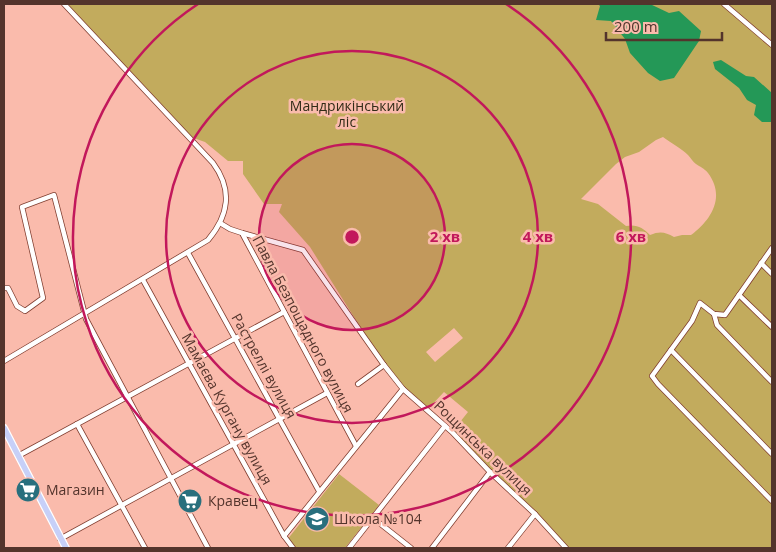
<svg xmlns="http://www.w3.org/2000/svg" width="776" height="552" viewBox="0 0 776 552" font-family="'Open Sans',sans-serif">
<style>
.green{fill:#c2ab5d;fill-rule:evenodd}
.water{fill:#249857}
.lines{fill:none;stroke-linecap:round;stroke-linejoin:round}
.minor-casing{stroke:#813e30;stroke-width:6}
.major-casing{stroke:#fff;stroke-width:8}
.minor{stroke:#fff;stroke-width:4.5}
.major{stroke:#c7d0f8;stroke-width:5.5}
.ring{fill:none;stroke:#c2185b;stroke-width:2.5}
.labels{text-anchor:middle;stroke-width:5;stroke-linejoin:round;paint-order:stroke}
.park-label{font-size:14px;fill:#312b17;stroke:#fabbac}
.street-label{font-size:14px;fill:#53342c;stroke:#fabbac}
.poi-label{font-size:14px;fill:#53342c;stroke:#fabbac;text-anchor:start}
.centre{fill:#c2185b;stroke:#fabbac;stroke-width:2.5}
.ring-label{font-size:15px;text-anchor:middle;font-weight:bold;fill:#c2185b;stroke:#fabbac;stroke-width:5;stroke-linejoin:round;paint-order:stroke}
</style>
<rect width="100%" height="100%" fill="#fabbac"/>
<g class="green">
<path d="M 64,4 L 772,4 L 772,548 L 566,548 L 452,432 L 468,412 L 444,392 L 428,409 L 412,397 L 384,365 L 310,247 L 279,212 L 282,204 L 264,204 L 243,174 L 243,161 L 228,161 L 205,142 L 188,136 ZM 663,137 C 671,143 682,149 688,155 C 691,158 693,162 696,164 C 700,167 704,168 708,173 C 726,197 711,220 691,235 L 682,235 L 674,237 C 665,232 660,231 650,235 C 643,228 637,224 626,226 L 598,204 L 581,199 L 616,164 L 625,157 L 639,152 L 656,140 ZM 454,328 L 463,338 L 435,362 L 426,352 Z"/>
<path d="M 339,474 L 379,505 L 345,548 L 297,548 L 287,540 Z"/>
</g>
<g class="water">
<path d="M 598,4 L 650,4 L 669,13 L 679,11 L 701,31 L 699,41 L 674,78 L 660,81 L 648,73 L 630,53 L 625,39 L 611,21 L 596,20 L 600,6 Z"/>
<path d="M 721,60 L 746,76 L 754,77 L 772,93 L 772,122 L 762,122 L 754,115 L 756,105 L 747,100 L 739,88 L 715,69 L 713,62 Z"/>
</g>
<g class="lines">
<defs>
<g id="minor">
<path d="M 724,4 L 772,45"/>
<path d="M 220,223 L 230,229 L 242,233 L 356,446"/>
<path d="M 242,233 L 303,250 L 384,365 L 403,389 L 452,432 L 490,472 L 535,514 L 566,548"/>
<path d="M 772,248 L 725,315 L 714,314 L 700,303 L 692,321 L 652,376 L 658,384 L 772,501"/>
<path d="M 188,253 L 319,491"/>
<path d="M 761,263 L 772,274"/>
<path d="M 143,280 L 284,536 L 293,548"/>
<path d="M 4,288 L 8,288 L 17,306 L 25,311 L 43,298 L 22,207 L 54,195 L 86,319 L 208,548"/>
<path d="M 739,295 L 772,327"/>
<path d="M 714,314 L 717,325 L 772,382"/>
<path d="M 671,350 L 772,454"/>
<path d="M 4,361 L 208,240 C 229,215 233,190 213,163 L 64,4"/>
<path d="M 358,384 L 384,365"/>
<path d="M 77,424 L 145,548"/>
<path d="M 18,456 L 284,312"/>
<path d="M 373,518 L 411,548"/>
<path d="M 284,536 L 403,389"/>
<path d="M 60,539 L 327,393"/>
<path d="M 349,548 L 445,426"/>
<path d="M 432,548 L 490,472"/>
<path d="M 508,548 L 535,514"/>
</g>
<path id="major" d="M 4,428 L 66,548"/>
</defs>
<use href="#minor" class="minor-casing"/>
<use href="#major" class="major-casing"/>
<use href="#minor" class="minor"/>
<use href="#major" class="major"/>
</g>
<circle cx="352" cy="237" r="93" fill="#c2185b" fill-opacity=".12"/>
<g class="ring">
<circle cx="352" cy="237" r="93"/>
<circle cx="352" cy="237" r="186"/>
<path d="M506 4A279 279 0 1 1 198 4"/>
</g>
<defs>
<symbol id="supermarket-disc" viewBox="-11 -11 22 22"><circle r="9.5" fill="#296f7d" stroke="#fabbac"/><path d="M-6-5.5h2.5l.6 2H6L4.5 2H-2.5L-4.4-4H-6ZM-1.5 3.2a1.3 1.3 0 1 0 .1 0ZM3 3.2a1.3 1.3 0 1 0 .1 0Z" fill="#fff"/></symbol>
<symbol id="school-disc" viewBox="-11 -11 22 22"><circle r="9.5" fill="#296f7d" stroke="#fabbac"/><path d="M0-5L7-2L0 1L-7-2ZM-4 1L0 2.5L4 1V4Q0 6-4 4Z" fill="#fff"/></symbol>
</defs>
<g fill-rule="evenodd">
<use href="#supermarket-disc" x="14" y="476" width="28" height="28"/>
<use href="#supermarket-disc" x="176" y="487" width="28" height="28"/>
<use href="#school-disc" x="303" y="505" width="28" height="28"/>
</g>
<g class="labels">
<g class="park-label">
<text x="347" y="111">Мандрикінський<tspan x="347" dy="16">ліс</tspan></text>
</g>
<g class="street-label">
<text transform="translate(303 324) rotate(62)" y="5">Павла Безпощадного вулиця</text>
<text transform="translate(264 366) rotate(61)" y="5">Растреллі вулиця</text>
<text transform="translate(227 409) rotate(61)" y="5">Мамаєва Кургану вулиця</text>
<text transform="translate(483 448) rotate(44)" y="5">Рощинська вулиця</text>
</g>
<g class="poi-label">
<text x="46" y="495">Магазин</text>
<text x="208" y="506">Кравец</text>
<text x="334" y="524">Школа №104</text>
</g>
</g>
<circle cx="352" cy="237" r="8" class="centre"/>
<g class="ring-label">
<text x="445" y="242">2 хв</text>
<text x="538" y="242">4 хв</text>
<text x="631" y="242">6 хв</text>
</g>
<rect width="776" height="552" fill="none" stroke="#53342c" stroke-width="10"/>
<path d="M606 32v8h116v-8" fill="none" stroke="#53342c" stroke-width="2.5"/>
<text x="614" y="32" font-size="15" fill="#53342c" stroke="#fabbac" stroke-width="4" paint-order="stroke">200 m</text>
</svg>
